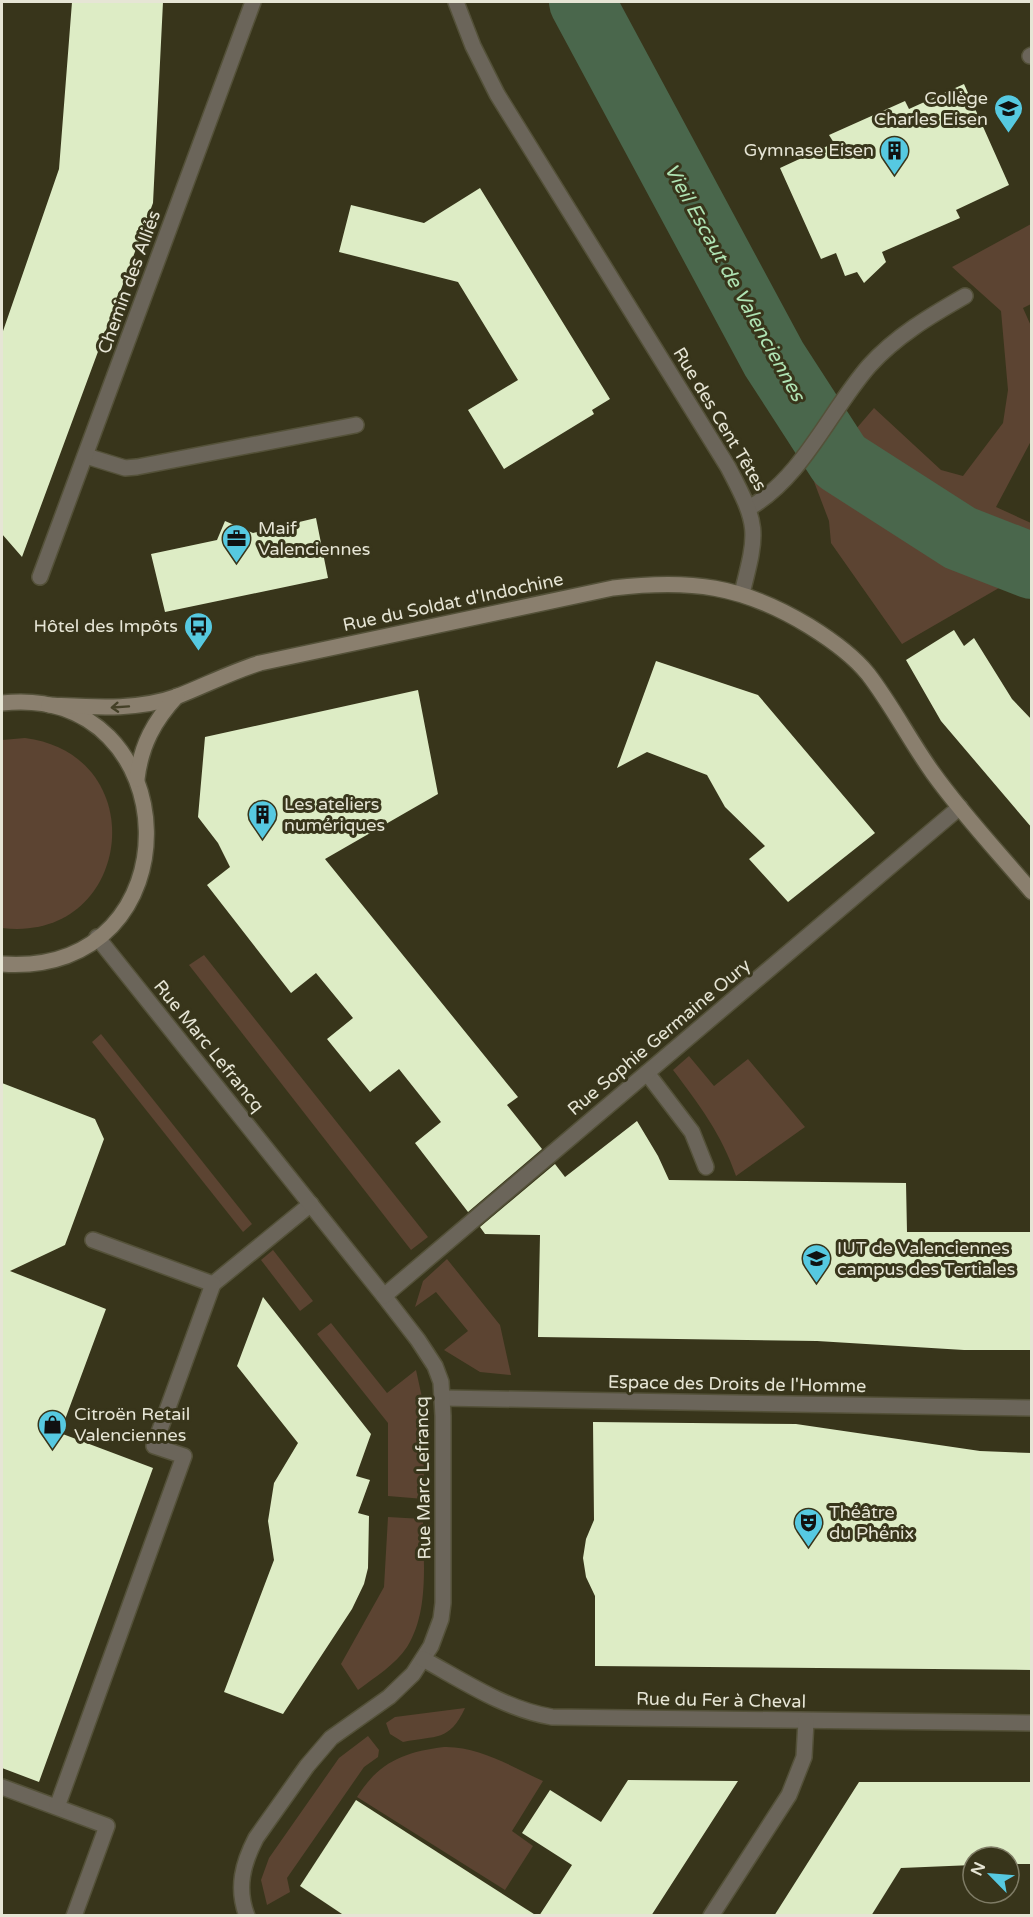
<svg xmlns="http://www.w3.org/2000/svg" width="1033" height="1917" viewBox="0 0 1033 1917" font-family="'Varela Round',sans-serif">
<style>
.green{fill:#5c4432}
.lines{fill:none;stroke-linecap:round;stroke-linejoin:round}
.river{stroke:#4a674c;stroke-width:66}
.building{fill:#ddecc5}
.service-casing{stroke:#545139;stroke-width:18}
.pedestrian-casing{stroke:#545139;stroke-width:18}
.minor-casing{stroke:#545139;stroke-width:18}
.secondary-casing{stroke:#545139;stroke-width:18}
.service{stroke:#6b655a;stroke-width:15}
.pedestrian{stroke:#6b655a;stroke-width:15}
.minor{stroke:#6b655a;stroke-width:15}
.secondary{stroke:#8a7f6e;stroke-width:15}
.oneway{stroke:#444027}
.labels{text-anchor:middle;stroke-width:6;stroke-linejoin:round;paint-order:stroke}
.poi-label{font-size:18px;fill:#e6e5d5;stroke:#38351b;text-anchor:start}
.street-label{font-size:18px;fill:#e6e5d5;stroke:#38351b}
.water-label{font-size:20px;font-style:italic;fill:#afe3b3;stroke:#38351b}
</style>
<rect width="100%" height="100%" fill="#38351b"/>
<g class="green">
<path d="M 1031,224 L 1031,304 L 1023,308 L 1031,326 L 1031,441 L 996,507 L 1031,523 L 1031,593 L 1011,581 L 902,644 L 831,543 L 829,521 L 813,479 L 874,408 L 941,470 L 963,476 L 1003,423 L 1008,390 L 1001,311 L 952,267 Z"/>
<path d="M 25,738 C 156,755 132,944 2,928 L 2,740 Z"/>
<path d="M 204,955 L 428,1237 L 411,1250 L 189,965 Z"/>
<path d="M 101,1034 L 252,1224 L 243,1232 L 92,1042 Z"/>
<path d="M 689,1056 L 714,1086 L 748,1059 L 805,1127 L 736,1176 C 722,1135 699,1104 673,1070 Z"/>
<path d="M 273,1250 L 313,1301 L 300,1311 L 261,1260 Z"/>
<path d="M 447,1259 L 500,1325 L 511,1375 L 480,1372 L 444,1350 L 468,1331 L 436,1292 L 415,1307 L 423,1281 Z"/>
<path d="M 331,1323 L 387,1393 L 416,1370 L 423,1402 L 424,1499 L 388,1496 L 388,1423 L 317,1334 Z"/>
<path d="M 388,1517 L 423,1519 C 423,1560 430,1610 407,1647 C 395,1665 375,1677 358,1690 L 341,1664 L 384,1587 Z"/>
<path d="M 465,1708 C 449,1742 437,1735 403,1742 L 390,1734 L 386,1723 L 395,1717 Z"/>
<path d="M 368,1736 L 379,1750 L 378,1757 L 364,1767 L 287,1878 L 290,1892 L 267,1905 L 261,1880 L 269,1858 L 339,1758 Z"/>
<path d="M 444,1747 C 479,1746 512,1767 543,1781 L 512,1831 L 533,1846 L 505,1890 L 357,1797 C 379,1762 404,1752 444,1747 Z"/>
</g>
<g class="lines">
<path class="river" d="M 582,2 L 774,359 L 840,461 L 960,538 L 1032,566"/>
</g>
<g class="building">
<path d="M 72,2 L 163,2 L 153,203 L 22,557 L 2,534 L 2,334 L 59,169 Z"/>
<path d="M 964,84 L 1009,185 L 956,210 L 960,218 L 882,252 L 886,262 L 864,283 L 857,272 L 845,276 L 836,253 L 821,259 L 780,168 L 834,143 L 829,135 L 905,101 L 909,109 Z"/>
<path d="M 480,188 L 610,399 L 592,410 L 594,414 L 504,469 L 468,410 L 518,380 L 458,282 L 339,252 L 351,205 L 424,223 Z"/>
<path d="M 316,518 L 328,578 L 165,612 L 151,554 L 217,540 L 225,521 L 253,533 Z"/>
<path d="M 954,630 L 964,646 L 974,638 L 1012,699 L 1032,720 L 1032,828 L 941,721 L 906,660 Z"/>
<path d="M 656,661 L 758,695 L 875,833 L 788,902 L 749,859 L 765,846 L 725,807 L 707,775 L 647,752 L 617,768 Z"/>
<path d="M 418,690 L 438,794 L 325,859 L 518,1097 L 507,1105 L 542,1149 L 468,1212 L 415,1143 L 441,1122 L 399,1069 L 370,1092 L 327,1039 L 353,1018 L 316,973 L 291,993 L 207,885 L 230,867 L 218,843 L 198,817 L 205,737 Z"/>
<path d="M 2,1083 L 95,1119 L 104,1139 L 65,1245 L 10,1271 L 106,1309 L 60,1433 L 153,1468 L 39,1782 L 2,1768 Z"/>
<path d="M 637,1121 L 658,1156 L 669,1180 L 906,1183 L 907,1232 L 1032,1232 L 1032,1350 L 964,1350 L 817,1341 L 538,1337 L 540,1235 L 485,1234 L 480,1227 L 555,1164 L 565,1177 Z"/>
<path d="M 263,1297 L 371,1434 L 356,1476 L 370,1480 L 358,1513 L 369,1516 L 368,1568 L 364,1584 L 352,1609 L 283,1714 L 224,1692 L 274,1560 L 268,1521 L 274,1483 L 298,1443 L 237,1366 Z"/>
<path d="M 593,1422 L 796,1424 L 980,1451 L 1032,1453 L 1032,1670 L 595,1666 L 595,1596 L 586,1577 L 583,1558 L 586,1539 L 594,1520 Z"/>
<path d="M 628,1780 L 738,1781 L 651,1916 L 539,1916 L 572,1865 L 522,1833 L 550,1790 L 601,1822 Z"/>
<path d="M 859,1782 L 1032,1782 L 1032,1864 L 1009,1864 L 1009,1857 L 973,1857 L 973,1865 L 901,1868 L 871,1916 L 774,1916 Z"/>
<path d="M 356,1800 L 537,1916 L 345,1916 L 300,1886 Z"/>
</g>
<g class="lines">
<defs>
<g id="service">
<path d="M 1030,56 L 1032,55"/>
<path d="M 86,456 L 125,468 L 137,467 L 356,425"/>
<path d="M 749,508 C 803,477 829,412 869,366 C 896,336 930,316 965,296"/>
<path d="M 647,1073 L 692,1132 L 706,1167"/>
<path d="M 213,1284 L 311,1204"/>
<path d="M 2,1787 L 107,1826 L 74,1916"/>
<path d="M 57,1807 L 184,1456 L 154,1446 L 213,1284 L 93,1240"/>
</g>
<path id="pedestrian" d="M 443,1398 L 1032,1408"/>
<g id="minor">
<path d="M 456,2 L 473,46 L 497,94 L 728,467 C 759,526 758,530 742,593"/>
<path d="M 40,577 L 253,2"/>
<path d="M 97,937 L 384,1296 L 418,1340 L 435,1366 L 441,1382 L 443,1416 L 443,1603 L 441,1619 L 431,1646 L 413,1674 L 389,1697 L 331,1738 L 307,1766 L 256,1838 C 243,1863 236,1888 247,1916"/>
<path d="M 384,1296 L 960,807"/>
<path d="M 423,1659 C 465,1682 505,1709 552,1717 L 1032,1723"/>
<path d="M 711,1916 L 789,1795 L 804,1757 L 806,1721"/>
</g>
<g id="secondary">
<path d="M 2,703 C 189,682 200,978 2,964"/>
<path d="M 49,705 C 92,707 137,711 178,696 C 206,685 231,672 260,663 L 613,588 C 690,579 742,585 809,626 C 830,639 852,654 868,674 C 892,705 910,741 933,773 C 963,815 999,853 1032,892"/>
<path d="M 137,779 C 141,745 154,721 177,696"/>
</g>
</defs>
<use href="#service" class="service-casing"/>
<use href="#pedestrian" class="pedestrian-casing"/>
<use href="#minor" class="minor-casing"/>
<use href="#secondary" class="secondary-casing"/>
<use href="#service" class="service"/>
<use href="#pedestrian" class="pedestrian"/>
<use href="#minor" class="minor"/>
<use href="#secondary" class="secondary"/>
</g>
<defs><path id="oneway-shaft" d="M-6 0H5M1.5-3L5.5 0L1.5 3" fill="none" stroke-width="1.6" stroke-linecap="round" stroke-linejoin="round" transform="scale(1.5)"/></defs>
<use class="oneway" href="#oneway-shaft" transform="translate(120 707) rotate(176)"/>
<defs>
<symbol id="school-pin" viewBox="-11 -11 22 30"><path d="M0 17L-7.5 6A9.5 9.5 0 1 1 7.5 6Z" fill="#56c9e1" stroke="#38351b"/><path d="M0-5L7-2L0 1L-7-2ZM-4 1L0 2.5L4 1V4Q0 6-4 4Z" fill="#111"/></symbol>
<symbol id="building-pin" viewBox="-11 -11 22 30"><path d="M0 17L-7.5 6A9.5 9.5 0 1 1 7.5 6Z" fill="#56c9e1" stroke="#38351b"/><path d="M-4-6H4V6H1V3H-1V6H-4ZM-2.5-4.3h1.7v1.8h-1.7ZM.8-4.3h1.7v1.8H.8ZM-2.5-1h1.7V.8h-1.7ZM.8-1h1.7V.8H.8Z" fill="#111"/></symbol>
<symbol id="office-pin" viewBox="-11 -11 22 30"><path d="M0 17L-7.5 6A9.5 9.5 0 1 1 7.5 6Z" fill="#56c9e1" stroke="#38351b"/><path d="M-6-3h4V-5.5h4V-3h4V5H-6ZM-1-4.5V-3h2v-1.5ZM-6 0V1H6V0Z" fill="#111"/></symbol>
<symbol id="bus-pin" viewBox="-11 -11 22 30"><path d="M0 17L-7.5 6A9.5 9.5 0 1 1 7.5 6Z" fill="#56c9e1" stroke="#38351b"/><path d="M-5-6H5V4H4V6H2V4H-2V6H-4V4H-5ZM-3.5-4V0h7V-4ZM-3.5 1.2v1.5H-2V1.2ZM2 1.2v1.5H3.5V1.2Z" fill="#111"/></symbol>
<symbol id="university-pin" viewBox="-11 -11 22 30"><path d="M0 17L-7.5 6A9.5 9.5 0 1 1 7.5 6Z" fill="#56c9e1" stroke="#38351b"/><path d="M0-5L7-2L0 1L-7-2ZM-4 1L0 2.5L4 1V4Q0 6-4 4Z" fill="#111"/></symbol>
<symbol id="shop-pin" viewBox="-11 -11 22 30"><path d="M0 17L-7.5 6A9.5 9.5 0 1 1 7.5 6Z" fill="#56c9e1" stroke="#38351b"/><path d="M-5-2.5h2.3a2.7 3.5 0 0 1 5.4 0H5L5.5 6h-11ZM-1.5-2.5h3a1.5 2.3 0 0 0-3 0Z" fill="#111"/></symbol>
<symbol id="theatre-pin" viewBox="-11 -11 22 30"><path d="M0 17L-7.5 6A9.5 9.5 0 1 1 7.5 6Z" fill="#56c9e1" stroke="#38351b"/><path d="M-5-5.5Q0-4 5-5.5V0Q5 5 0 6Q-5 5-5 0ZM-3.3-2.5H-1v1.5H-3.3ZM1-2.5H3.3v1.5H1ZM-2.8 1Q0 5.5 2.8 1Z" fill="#111"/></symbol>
</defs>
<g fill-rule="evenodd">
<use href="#school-pin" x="992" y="92" width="33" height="45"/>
<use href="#building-pin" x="878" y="134" width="33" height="45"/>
<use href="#office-pin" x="220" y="522" width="33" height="45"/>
<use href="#bus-pin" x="182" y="610" width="33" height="45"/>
<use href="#building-pin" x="246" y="798" width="33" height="45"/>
<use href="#university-pin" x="800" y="1242" width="33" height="45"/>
<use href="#shop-pin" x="36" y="1408" width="33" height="45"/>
<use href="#theatre-pin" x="792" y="1506" width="33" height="45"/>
</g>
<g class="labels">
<g class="poi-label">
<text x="988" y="104" text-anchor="end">Collège<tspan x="988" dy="21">Charles Eisen</tspan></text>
<text x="874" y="156" text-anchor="end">Gymnase Eisen</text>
<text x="258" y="534">Maif<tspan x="258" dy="21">Valenciennes</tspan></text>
<text x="178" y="632" text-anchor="end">Hôtel des Impôts</text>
<text x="284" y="810">Les ateliers<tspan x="284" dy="21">numériques</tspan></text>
<text x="837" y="1254">IUT de Valenciennes<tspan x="837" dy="21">campus des Tertiales</tspan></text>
<text x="74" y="1420">Citroën Retail<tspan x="74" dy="21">Valenciennes</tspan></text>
<text x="829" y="1518">Théâtre<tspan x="829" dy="21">du Phénix</tspan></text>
</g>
<g class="street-label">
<text transform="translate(129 282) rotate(-70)" y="6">Chemin des Alliés</text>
<text transform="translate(720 419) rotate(59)" y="6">Rue des Cent Têtes</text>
<text transform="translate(453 602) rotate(-12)" y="6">Rue du Soldat d'Indochine</text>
<text transform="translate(659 1037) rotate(-40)" y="6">Rue Sophie Germaine Oury</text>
<text transform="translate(209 1046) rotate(51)" y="6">Rue Marc Lefrancq</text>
<text transform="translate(737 1384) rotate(1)" y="6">Espace des Droits de l'Homme</text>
<text transform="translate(423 1478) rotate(-91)" y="6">Rue Marc Lefrancq</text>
<text transform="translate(721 1700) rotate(1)" y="6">Rue du Fer à Cheval</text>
</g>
<g class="water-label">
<text transform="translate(735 282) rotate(61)" y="7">Vieil Escaut de Valenciennes</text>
</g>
</g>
<rect width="1033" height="1917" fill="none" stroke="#e6e5d5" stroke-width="6"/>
<g transform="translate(991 1875) rotate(295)"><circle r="28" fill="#38351b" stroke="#7e7b65" stroke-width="1.5"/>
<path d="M0-4.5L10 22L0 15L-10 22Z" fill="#56c9e1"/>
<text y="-9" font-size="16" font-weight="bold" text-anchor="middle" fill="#e6e5d5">N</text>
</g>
</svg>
